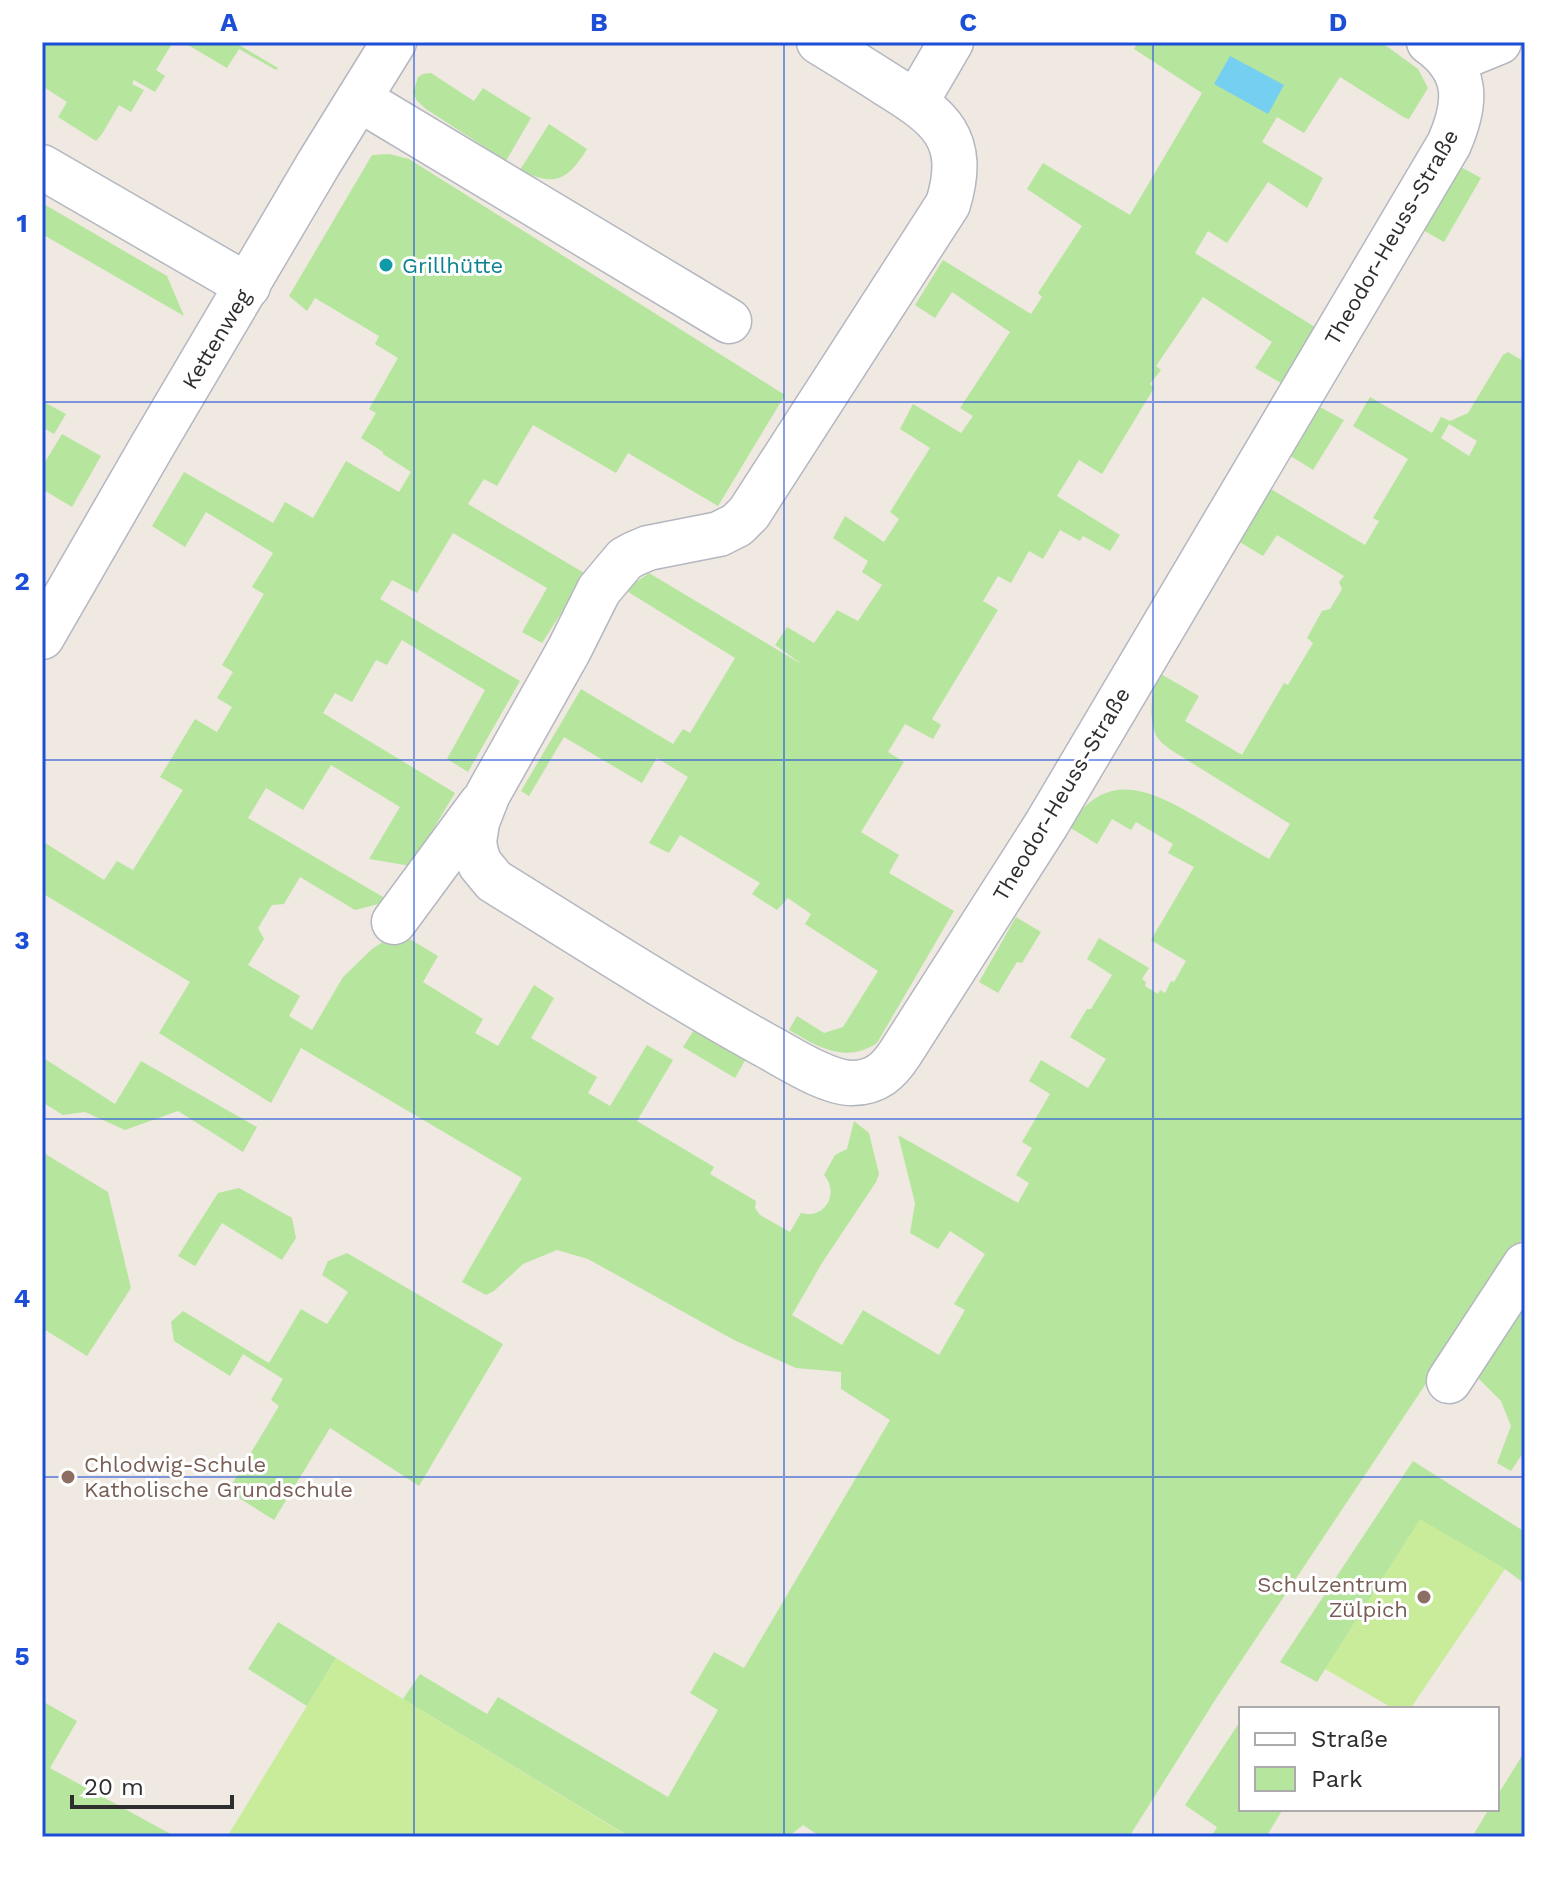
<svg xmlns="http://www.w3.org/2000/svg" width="1567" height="1879" viewBox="0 0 1567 1879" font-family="'Work Sans',sans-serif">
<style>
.green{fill:#b6e59e;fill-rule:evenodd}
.pitch{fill:#c9ec9a}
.water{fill:#75cff0}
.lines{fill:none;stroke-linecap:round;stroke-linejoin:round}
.minor-casing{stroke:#b4b7c1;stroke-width:47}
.minor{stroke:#fff;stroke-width:44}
.grid{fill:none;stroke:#1d4ed8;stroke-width:2;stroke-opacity:0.55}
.culture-dot{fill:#0f9aa8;stroke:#fff;stroke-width:3}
.education-dot{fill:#8d6e63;stroke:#fff;stroke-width:3}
.labels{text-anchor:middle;stroke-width:6;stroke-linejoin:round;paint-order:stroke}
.street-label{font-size:22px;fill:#2e2e2e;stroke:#fff}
.culture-label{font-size:22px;fill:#0d838f;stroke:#fff;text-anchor:start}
.education-label{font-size:22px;fill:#785e54;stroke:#fff;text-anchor:start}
.neatline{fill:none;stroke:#1d4ed8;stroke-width:3}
.grid-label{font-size:26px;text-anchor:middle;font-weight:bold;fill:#1d4ed8}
</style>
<rect width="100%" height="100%" fill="#efe9e1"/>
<g class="green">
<path d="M 42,42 L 173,42 L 156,70 L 165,76 L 155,92 L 134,80 L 132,84 L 144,90 L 131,112 L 119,105 L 102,134 L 96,141 L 58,117 L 67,102 L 42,86 Z"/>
<path d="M 183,42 L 234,42 L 278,68 L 276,70 L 239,49 L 227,68 Z"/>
<path d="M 1138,42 L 1381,42 L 1418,69 L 1428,88 L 1409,119 L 1405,118 L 1340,77 L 1304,133 L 1277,117 L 1262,142 L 1323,178 L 1307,208 L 1268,182 L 1227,243 L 1208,231 L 1195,253 L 1315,327 L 1281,383 L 1255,368 L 1272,342 L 1203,297 L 1156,366 L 1161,370 L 1150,384 L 1154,388 L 1102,474 L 1079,460 L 1057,496 L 1120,535 L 1110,551 L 1083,536 L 1080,541 L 1060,530 L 1043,559 L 1029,551 L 1011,583 L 998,576 L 983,601 L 998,610 L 932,719 L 941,725 L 933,739 L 905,724 L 888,752 L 904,762 L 861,832 L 899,855 L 889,873 L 954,911 L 877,1043 C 845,1064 818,1047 789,1030 L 797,1016 L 824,1033 L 843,1027 L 878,971 L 805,924 L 811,914 L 788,898 L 777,910 L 752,894 L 760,883 L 680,835 L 669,853 L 649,843 L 688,777 L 657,758 L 642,783 L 564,737 L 529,796 L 521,791 L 581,689 L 673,744 L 683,729 L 690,733 L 735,658 L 625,590 L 649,573 L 803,665 L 775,645 L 787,627 L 814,643 L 837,610 L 858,621 L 882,585 L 862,572 L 868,561 L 833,538 L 845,516 L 884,542 L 899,519 L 890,512 L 930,448 L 900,429 L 913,404 L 961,433 L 973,416 L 960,408 L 1010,332 L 952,292 L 935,318 L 915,305 L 943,260 L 1031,314 L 1042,297 L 1038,293 L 1082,226 L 1027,189 L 1043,163 L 1130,215 L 1202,93 L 1134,49 Z"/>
<path d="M 431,73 L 474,101 L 483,88 L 531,118 L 506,161 L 426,109 L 417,101 L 413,93 L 418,77 L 423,74 Z"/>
<path d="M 549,124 L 587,149 C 567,181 555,187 520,170 Z"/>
<path d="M 389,154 L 409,159 L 785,395 L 718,506 L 628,453 L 616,473 L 533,425 L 497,486 L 484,479 L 468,504 L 586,574 L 542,643 L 522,632 L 547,588 L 453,533 L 417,593 L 392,580 L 380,599 L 520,681 L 468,772 L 447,759 L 485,690 L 402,640 L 387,665 L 376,660 L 352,702 L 335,693 L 323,713 L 455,793 L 411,866 L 369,859 L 400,807 L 331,765 L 303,810 L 266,788 L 248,818 L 390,901 L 355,910 L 300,877 L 284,904 L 272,905 L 258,928 L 264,939 L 248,965 L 300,996 L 289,1016 L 312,1030 L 343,977 L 372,949 L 398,932 L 438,956 L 423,982 L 483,1019 L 475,1033 L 498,1046 L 534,985 L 554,998 L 531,1038 L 597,1077 L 588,1093 L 610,1106 L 647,1045 L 673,1060 L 637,1121 L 714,1167 L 710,1174 L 756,1201 L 755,1208 L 760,1215 L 790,1232 L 801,1213 C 825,1220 840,1193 824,1175 L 835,1155 L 847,1149 L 854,1121 L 869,1133 L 879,1174 L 876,1182 L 822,1263 L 792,1315 L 842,1345 L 863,1310 L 939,1355 L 965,1310 L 954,1304 L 985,1254 L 950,1231 L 938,1249 L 910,1233 L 915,1203 L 898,1135 L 1018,1203 L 1029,1183 L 1016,1175 L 1032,1148 L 1022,1142 L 1050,1094 L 1029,1081 L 1041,1060 L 1088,1088 L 1106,1059 L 1070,1037 L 1087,1009 L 1091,1009 L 1112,975 L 1087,959 L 1099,938 L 1149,968 L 1142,979 L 1146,982 L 1145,986 L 1158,994 L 1160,990 L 1165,993 L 1171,981 L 1174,982 L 1186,961 L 1151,940 L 1194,867 L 1168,853 L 1173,844 L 1136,822 L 1131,830 L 1112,819 L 1097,844 L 1069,827 C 1108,765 1154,792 1204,821 C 1225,834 1247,846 1269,859 L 1290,824 L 1171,750 C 1166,746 1160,742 1157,737 C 1148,720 1151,690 1159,673 L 1199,696 L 1185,721 L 1242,755 L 1284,683 L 1288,685 L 1313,643 L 1307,638 L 1322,611 L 1330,609 L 1342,589 L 1339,582 L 1344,576 L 1277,535 L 1263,556 L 1238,541 L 1269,488 L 1365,545 L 1379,521 L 1373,518 L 1408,459 L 1353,426 L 1370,397 L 1432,433 L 1441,417 L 1450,421 L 1468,413 L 1503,355 L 1508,352 L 1525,362 L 1525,1235 L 1217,1697 L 1129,1837 L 821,1837 L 803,1825 L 788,1837 L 630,1837 L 403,1699 L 420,1674 L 487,1714 L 498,1697 L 668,1797 L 718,1710 L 690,1693 L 714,1652 L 744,1668 L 890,1420 L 841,1389 L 841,1372 L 796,1368 L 734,1340 L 588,1259 L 557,1250 L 523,1264 L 494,1291 L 486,1295 L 462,1282 L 522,1178 L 301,1048 L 271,1103 L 159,1033 L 190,982 L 42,893 L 42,841 L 104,880 L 117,861 L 133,870 L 183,790 L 160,777 L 195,719 L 217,732 L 232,707 L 217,698 L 233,672 L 222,665 L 264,594 L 252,587 L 273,553 L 206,512 L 185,547 L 152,526 L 184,472 L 273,523 L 285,502 L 313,518 L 346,461 L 399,492 L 411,472 L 383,454 L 383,452 L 361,438 L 376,413 L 369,409 L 398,358 L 375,344 L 379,336 L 315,298 L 307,311 L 289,296 L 372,155 ZM 1449,424 L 1477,441 L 1469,456 L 1441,438 Z"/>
<path d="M 1461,167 L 1481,178 L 1444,242 L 1423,230 Z"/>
<path d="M 42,203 L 167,276 L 184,316 L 42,234 Z"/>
<path d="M 42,401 L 66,414 L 54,434 L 42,427 Z"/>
<path d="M 1318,406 L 1344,420 L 1313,470 L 1289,455 Z"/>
<path d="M 62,434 L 101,456 L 72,507 L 42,489 L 42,467 Z"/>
<path d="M 1016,917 L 1041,932 L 1022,963 L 1017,962 L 998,993 L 979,982 Z"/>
<path d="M 696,1027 L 747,1057 L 735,1078 L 683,1047 Z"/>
<path d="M 42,1057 L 115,1104 L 141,1061 L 257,1127 L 243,1152 L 178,1111 L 125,1130 L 85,1112 L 63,1115 L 42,1102 Z"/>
<path d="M 42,1152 L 108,1192 L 131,1288 L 87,1356 L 42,1328 Z"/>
<path d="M 239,1188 L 292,1218 L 296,1238 L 282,1260 L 222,1223 L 195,1266 L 178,1256 L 218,1193 Z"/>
<path d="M 347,1253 L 503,1344 L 419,1486 L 330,1428 L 274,1520 L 228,1491 L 279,1406 L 271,1400 L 283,1379 L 243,1354 L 230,1376 L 174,1341 L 171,1322 L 183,1311 L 269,1363 L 301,1309 L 327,1324 L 348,1292 L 322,1275 L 328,1261 Z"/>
<path d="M 1519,1302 L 1525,1306 L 1525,1450 L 1511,1471 L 1497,1463 L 1511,1426 L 1501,1401 L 1472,1372 Z"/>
<path d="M 1413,1461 L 1525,1532 L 1525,1584 L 1505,1569 L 1420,1520 L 1317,1682 L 1280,1662 Z"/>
<path d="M 278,1622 L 336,1658 L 307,1706 L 248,1669 Z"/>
<path d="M 42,1701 L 77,1721 L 50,1768 L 176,1837 L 42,1837 Z"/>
<path d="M 1241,1720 L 1241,1809 L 1283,1809 L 1266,1837 L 1211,1837 L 1217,1827 L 1185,1805 Z"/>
<path d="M 1525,1751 L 1525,1833 L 1522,1837 L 1472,1837 L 1489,1809 L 1497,1809 L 1497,1796 Z"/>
</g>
<g class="pitch">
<path d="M 1420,1519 L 1505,1569 L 1410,1709 L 1394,1709 L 1325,1669 Z"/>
<path d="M 336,1658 L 629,1837 L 227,1837 Z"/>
</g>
<path class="water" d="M 1230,56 L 1284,85 L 1268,114 L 1214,84 Z"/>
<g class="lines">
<defs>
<g id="minor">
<path d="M 819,42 C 842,56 865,70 888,85 C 940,117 968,138 948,204 L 749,513 L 737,525 L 719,534 L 648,548 L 634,554 L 625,559 L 599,590 L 569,650 L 488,794 L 477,822 L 474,842 L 476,853 L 480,864 L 494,881 C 583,936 671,993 763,1044 C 786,1056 826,1083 852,1083 C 876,1083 889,1071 901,1052 L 1046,825 L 1449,144 C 1467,103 1469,70 1429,42"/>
<path d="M 1450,62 L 1499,42"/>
<path d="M 359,99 L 729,321"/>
<path d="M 916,102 L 951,42"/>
<path d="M 42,167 L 248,286"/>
<path d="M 42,637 L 151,448 L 319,163 L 394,42"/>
<path d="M 394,922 L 481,804"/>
<path d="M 1449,1381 L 1525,1265"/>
</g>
</defs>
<use href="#minor" class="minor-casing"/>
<use href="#minor" class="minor"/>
</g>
<path class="grid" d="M 414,42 L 414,1837M 784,42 L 784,1837M 1153,42 L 1153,1837M 42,402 L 1525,402M 42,760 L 1525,760M 42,1119 L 1525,1119M 42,1477 L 1525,1477"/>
<circle class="culture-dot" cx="386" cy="265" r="8"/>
<g class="education-dot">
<circle cx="68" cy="1477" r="8"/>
<circle cx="1424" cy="1597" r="8"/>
</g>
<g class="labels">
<g class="street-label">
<text transform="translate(1391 237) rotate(-60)" y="8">Theodor-Heuss-Straße</text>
<text transform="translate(216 339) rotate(-59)" y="8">Kettenweg</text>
<text transform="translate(1061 794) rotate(-59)" y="8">Theodor-Heuss-Straße</text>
</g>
<g class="culture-label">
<text x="402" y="273">Grillhütte</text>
</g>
<g class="education-label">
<text x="84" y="1472">Chlodwig-Schule<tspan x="84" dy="25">Katholische Grundschule</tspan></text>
<text x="1408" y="1592" text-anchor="end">Schulzentrum<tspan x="1408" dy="25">Zülpich</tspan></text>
</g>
</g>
<rect width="1567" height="1879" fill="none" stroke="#ffffff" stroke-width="88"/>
<rect x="1239" y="1707" width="260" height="104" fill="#ffffff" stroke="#ababab" stroke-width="2"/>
<rect x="1255" y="1733" width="40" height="12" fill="#ffffff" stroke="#ababab" stroke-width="2"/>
<text x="1311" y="1747" font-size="24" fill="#2e2e2e">Straße</text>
<rect x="1255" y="1767" width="40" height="24" fill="#b6e59e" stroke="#ababab" stroke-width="2"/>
<text x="1311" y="1787" font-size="24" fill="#2e2e2e">Park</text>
<path d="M72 1795v12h160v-12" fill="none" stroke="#2e2e2e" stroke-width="4"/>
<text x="84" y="1795" font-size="24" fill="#2e2e2e" stroke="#ffffff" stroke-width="6" paint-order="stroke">20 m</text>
<rect x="44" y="44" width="1479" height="1791" class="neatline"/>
<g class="grid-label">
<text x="229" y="31">A</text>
<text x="599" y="31">B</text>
<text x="968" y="31">C</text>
<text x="1338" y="31">D</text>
<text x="22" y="232">1</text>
<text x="22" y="590">2</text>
<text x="22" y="949">3</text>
<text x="22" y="1307">4</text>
<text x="22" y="1665">5</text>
</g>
</svg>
